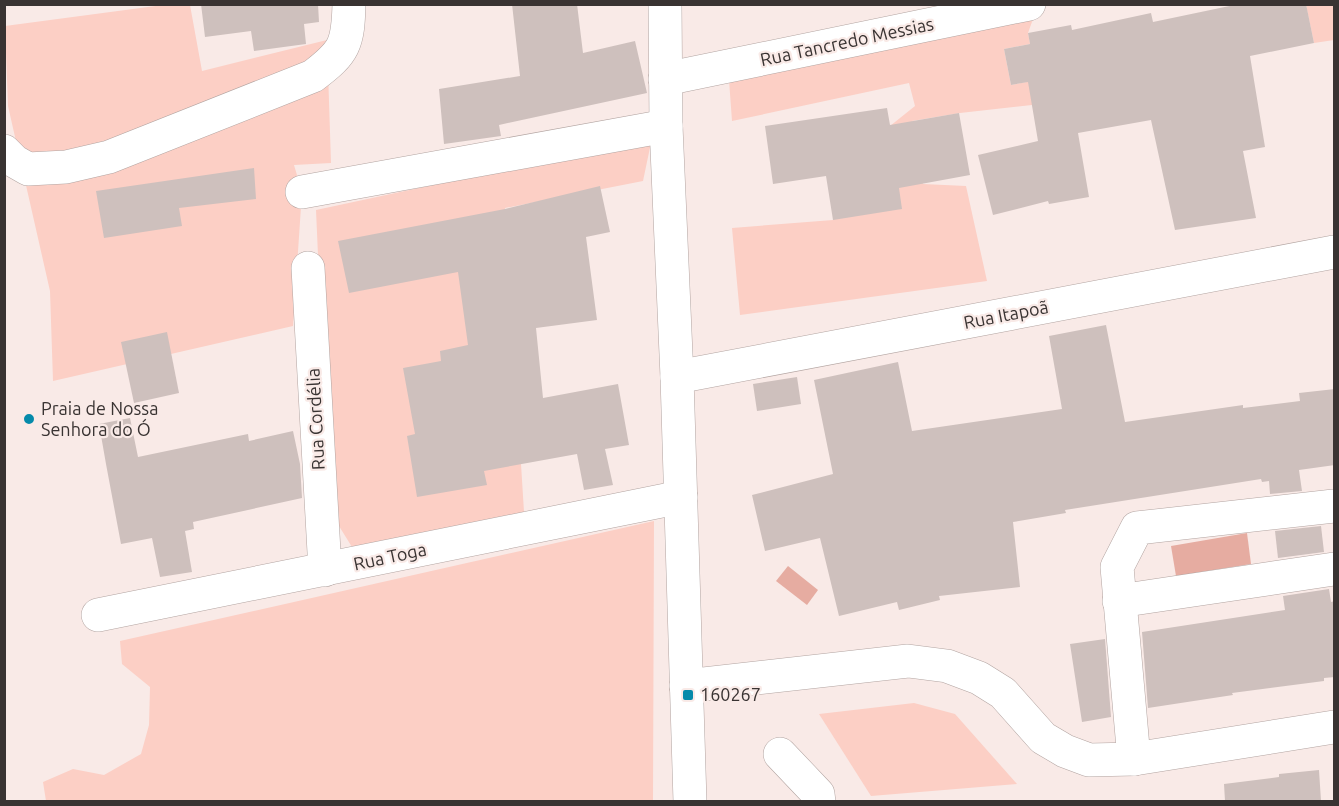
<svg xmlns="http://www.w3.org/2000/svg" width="1339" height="806" viewBox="0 0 1339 806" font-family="Ubuntu,sans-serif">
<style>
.green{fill:#fccfc5}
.water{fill:#e6aca1}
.building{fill:#cec0bd}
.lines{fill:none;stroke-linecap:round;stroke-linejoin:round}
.minor-casing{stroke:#b2a4a1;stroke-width:34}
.major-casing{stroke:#b2a4a1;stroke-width:34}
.minor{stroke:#fff;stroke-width:33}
.major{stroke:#fff;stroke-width:33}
.poi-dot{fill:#058aaa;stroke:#f9eae7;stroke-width:2}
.labels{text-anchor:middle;stroke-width:4.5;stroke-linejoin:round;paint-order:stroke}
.street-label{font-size:18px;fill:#393332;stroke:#f9eae7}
.poi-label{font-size:18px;fill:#393332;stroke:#f9eae7;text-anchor:start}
</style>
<rect width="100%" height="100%" fill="#f9eae7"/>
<g class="green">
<path d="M 163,5 L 190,5 L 202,71 L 327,40 L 331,163 L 294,165 L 302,192 L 293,326 L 53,381 L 50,291 L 8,106 L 5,26 Z"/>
<path d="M 1306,5 L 1334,5 L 1334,40 L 1314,43 Z"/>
<path d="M 1033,19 L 1028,33 L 1030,44 L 1004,49 L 1011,85 L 1037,80 L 1041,104 L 960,113 L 912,121 L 923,184 L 966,186 L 987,281 L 740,315 L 732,228 L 833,220 L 890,126 L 915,106 L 909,83 L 732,121 L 729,80 Z"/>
<path d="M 652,138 L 643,181 L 505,208 L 524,512 L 352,547 L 334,518 L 324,390 L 316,210 Z"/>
<path d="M 654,521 L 653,801 L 46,801 L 43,782 L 73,769 L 104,775 L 141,754 L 149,725 L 150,687 L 122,664 L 120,641 Z"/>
<path d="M 914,703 L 955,714 L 1017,784 L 871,796 L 819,714 Z"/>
</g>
<g class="water">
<path d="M 1247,533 L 1251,564 L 1176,576 L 1171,546 Z"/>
<path d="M 788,566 L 818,590 L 807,605 L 776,581 Z"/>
</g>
<g class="building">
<path d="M 201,4 L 318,4 L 319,22 L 304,24 L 306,44 L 254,51 L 251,31 L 205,37 Z"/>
<path d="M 512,4 L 577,4 L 583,53 L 635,41 L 647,93 L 499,125 L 501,136 L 444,144 L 439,89 L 520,76 Z"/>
<path d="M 1239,4 L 1306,4 L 1314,43 L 1250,56 L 1265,147 L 1243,151 L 1256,218 L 1175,230 L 1151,120 L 1078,133 L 1089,197 L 1049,204 L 1048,201 L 993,215 L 978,155 L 1038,141 L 1028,82 L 1011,85 L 1004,49 L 1030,44 L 1028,33 L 1071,25 L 1072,30 L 1151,13 L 1153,22 Z"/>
<path d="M 887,108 L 890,125 L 959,113 L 970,175 L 899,188 L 902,209 L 833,220 L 826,176 L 773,184 L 765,126 Z"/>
<path d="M 254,168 L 256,199 L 179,208 L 182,226 L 104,238 L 96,191 Z"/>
<path d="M 600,186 L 610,232 L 586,237 L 597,320 L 536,328 L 543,398 L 618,384 L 629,445 L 605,449 L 613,485 L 584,490 L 577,454 L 484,471 L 487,485 L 417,497 L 407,436 L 415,434 L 403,368 L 441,361 L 440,351 L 468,345 L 458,272 L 349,293 L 338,241 L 505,209 Z"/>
<path d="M 1106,325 L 1125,422 L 1243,405 L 1243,408 L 1300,401 L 1299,393 L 1335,389 L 1335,465 L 1299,470 L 1302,491 L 1270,494 L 1269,481 L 1262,482 L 1261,479 L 1065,510 L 1066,513 L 1013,522 L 1020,587 L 939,596 L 940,600 L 899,610 L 897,602 L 839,616 L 820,538 L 765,551 L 752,495 L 833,474 L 814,380 L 898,362 L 912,431 L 1062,409 L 1049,336 Z"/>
<path d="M 167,332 L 179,393 L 134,403 L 121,342 Z"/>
<path d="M 797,377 L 801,404 L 757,411 L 753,384 Z"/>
<path d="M 130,418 L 138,457 L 248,434 L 249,441 L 293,431 L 300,464 L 302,498 L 193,522 L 194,529 L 185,531 L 192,572 L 160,577 L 152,538 L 121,544 L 106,464 L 99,424 Z"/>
<path d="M 1321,526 L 1324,552 L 1278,558 L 1275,531 Z"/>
<path d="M 1329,589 L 1331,602 L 1335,601 L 1335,677 L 1324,678 L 1324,681 L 1232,693 L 1233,695 L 1148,708 L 1142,632 L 1285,610 L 1283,596 Z"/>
<path d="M 1105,639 L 1111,717 L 1082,722 L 1070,644 Z"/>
<path d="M 1319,770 L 1321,801 L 1225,801 L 1224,784 L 1279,777 L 1279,774 Z"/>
</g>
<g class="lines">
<defs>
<g id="minor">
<path d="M 665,79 L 1029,4"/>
<path d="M 4,151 L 14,161 L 28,169 L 66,167 L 109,157 L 313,76 C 345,52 348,44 349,4"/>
<path d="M 302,192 L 666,126"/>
<path d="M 308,268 L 325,570"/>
<path d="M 677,377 L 1334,252"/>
<path d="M 1119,601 L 1334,569"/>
<path d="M 98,615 L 681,497"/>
<path d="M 686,686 L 908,661 L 947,666 L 979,678 L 1003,693 L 1043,738 L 1065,751 L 1089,760 L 1134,759 L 1334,727"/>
<path d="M 780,754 L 818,794 L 819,802"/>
<path d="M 1134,759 L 1117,567 L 1137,528 L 1334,506"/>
</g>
<path id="major" d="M 665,4 L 666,126 L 677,377 L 690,802"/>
</defs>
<use href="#minor" class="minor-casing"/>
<use href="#major" class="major-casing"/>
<use href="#minor" class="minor"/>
<use href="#major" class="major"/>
</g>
<g class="poi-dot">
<circle cx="29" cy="419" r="6"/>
<rect x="682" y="689" width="12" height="12" rx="3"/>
</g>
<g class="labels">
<g class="street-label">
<text transform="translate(847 42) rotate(-12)" y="6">Rua Tancredo Messias</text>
<text transform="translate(1006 315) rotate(-11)" y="6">Rua Itapoã</text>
<text transform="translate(316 419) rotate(-93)" y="6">Rua Cordélia</text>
<text transform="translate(390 557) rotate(-12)" y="6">Rua Toga</text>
</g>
<g class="poi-label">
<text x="41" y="415">Praia de Nossa<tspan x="41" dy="21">Senhora do Ó</tspan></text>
<text x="700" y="701">160267</text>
</g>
</g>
<rect width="1339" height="806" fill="none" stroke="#393332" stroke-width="12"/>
</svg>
